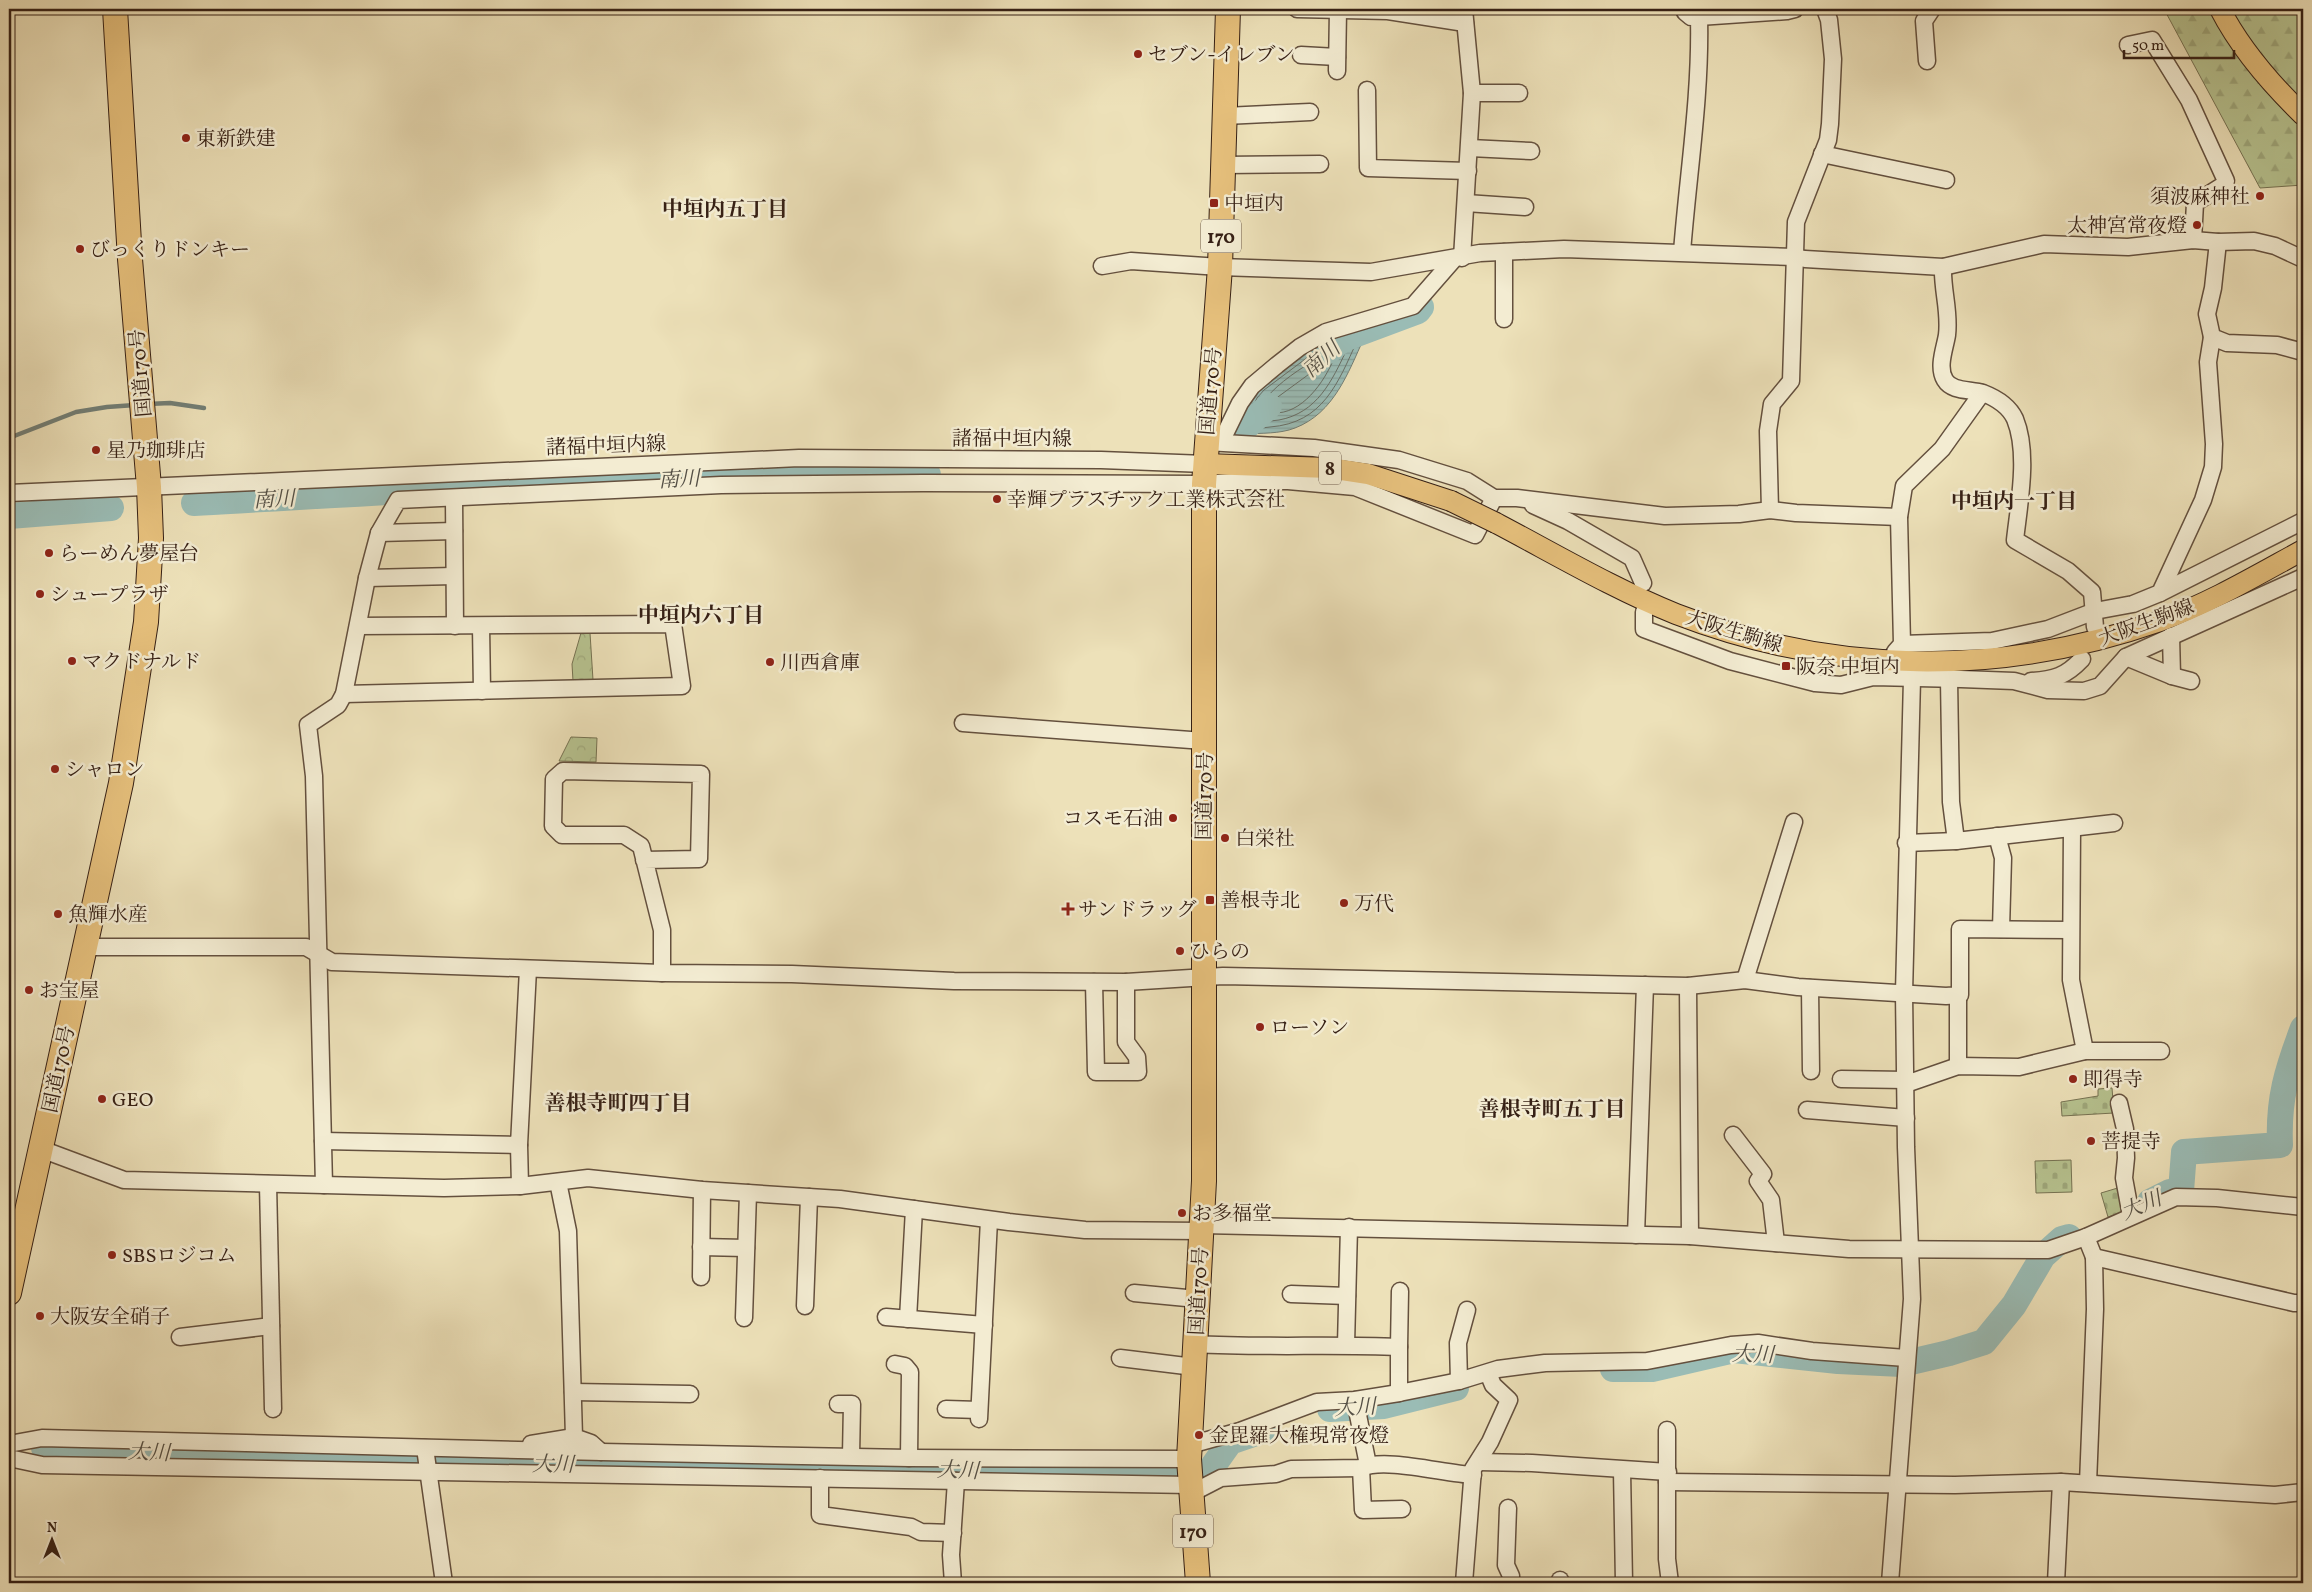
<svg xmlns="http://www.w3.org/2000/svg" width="2312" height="1592" viewBox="0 0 2312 1592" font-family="Vollkorn,'Noto Serif JP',serif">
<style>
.forest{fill:url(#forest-firs);stroke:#767252}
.cemetery{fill:url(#cemetery-stones);stroke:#767252}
.park{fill:url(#park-crowns);stroke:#767252}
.water{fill:url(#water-rules);stroke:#727e75}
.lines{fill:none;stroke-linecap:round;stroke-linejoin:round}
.shore{stroke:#686e65;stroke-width:1}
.stream{stroke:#727e75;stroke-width:4.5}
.river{stroke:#9abcb5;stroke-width:26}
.minor-casing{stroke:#64503e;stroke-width:19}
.major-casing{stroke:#362015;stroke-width:22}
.highway-casing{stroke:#362015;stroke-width:26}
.minor{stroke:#f3ecd2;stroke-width:16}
.major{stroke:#e6c07c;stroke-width:20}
.highway{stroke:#e6c07c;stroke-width:24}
.major-bridge-casing{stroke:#362015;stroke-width:22;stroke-linecap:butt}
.major-bridge{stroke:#e6c07c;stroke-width:20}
.poi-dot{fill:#8f2418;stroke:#f3ecd2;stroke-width:2}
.labels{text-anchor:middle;stroke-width:5;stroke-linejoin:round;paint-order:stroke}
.shield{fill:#f3ecd2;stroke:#6f5d4e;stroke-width:1}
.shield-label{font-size:19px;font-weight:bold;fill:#362015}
.poi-label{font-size:20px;fill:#362015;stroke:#f3ecd2;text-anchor:start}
.street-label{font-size:20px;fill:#362015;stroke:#f3ecd2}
.neighbourhood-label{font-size:21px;font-weight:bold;fill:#362015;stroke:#f3ecd2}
.water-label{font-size:21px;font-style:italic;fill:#544f45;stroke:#f3ecd2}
</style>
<defs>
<pattern id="forest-firs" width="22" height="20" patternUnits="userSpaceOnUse" patternTransform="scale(1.25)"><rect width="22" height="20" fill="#b7c390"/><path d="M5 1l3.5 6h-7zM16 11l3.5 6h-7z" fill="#9ea77b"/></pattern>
<pattern id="cemetery-stones" width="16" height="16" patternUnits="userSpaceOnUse" patternTransform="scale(1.25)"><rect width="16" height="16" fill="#b7c390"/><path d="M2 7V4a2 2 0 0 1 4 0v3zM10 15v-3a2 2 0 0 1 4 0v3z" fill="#9ea77b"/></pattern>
<pattern id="park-crowns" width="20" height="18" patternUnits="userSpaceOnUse" patternTransform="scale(1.25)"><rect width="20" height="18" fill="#b7c390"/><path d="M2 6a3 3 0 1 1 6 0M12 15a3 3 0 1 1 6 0" fill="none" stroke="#9ea77b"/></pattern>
<pattern id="water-rules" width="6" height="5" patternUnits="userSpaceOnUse" patternTransform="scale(1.25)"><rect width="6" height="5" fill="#9abcb5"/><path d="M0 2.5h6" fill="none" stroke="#85a19b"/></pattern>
</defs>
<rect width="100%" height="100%" fill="#ede1b9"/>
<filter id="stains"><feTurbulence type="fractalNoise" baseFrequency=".004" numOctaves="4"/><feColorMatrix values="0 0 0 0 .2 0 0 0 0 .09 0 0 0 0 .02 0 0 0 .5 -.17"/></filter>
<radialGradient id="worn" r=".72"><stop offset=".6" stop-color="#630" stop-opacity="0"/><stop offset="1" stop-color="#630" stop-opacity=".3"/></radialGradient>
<path class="forest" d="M 2164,9 L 2303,9 L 2303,185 L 2260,188 Z"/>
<g class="cemetery">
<path d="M 2112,1088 L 2114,1113 L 2062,1116 L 2061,1102 L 2098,1096 L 2098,1089 Z"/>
<path d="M 2071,1160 L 2072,1192 L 2036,1193 L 2035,1161 Z"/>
<path d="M 2121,1187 L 2128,1211 L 2108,1217 L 2101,1193 Z"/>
</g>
<g class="park">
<path d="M 581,633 L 590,633 L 593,680 L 573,681 L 572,664 Z"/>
<path d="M 571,737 L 597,738 L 596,762 L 559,761 Z"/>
</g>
<path class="water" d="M 1355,329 L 1364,338 C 1348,373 1334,413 1295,428 C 1280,434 1261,433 1245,434 L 1239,426 L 1249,403 L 1261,386 L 1314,347 Z"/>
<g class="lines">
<g class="shore">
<path d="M 1352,335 L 1357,341 C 1338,383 1323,423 1270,427 C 1262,428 1254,429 1247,428 L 1245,424 L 1257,398 L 1264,390 L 1316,351 Z"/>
<path d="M 1343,346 L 1347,349 C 1332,381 1317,413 1279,420 C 1271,421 1262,422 1255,421 C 1257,391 1318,356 1343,346 Z"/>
<path d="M 1329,360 L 1332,363 C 1321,387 1297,419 1267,412 L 1274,400 Z"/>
</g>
<g class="stream">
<path d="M 148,404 L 170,403 L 204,408"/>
<path d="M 9,438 L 76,412 L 107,407 L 135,405"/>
</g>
<g class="river">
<path d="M 1329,351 L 1343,339 L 1418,311 L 1421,307"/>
<path d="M 1234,438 L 1269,406"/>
<path d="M 194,503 C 439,489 683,474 928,475"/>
<path d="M 9,516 L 111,508"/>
<path d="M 2150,1202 L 2170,1192 L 2181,1191 L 2184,1152 L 2280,1145 C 2278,1099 2287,1070 2303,1028"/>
<path d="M 1613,1369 L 1652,1369 L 1734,1350 L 1838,1361 L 1902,1364 L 1949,1353 L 1984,1342 L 2014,1305 L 2043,1256 L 2062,1239 L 2069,1237"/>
<path d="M 1330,1409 L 1384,1406 L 1456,1388"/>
<path d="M 44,1448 L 441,1463 L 874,1467 L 1158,1473 L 1206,1476 L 1230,1442 L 1265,1430"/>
</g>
<defs>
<g id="minor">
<path d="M 1297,9 L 1388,11 L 1465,23"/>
<path d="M 1699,17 L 1787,11 L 1795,9"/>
<path d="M 2128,45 L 2152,40 L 2189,100 L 2226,181 L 2225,184 L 2195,203 L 2193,240"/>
<path d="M 1301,55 L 1337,57"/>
<path d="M 1927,61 L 1924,21 L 1932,9"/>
<path d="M 1337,71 L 1338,10"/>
<path d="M 1367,90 L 1368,168 L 1468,171"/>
<path d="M 1472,93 L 1519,93"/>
<path d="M 1225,116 L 1310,112"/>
<path d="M 1470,148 L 1531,151"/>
<path d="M 1822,154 L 1946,180"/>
<path d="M 1223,165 L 1320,164"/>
<path d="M 1466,203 L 1525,207"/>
<path d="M 2218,242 L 2213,288 L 2207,314 L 2212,337 L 2227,343 L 2277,345 L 2303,352"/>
<path d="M 1682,252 C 1688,174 1701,95 1699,17 L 1691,17 L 1685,12 L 1685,9"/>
<path d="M 1462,258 L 1472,93 L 1464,9"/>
<path d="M 1102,266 L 1131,261 L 1220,267 L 1371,272 L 1480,253 L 1564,249 L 1794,257 L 1805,259 L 1943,267 L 2044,244 L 2128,247 L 2193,240 L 2218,242 L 2254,241 L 2275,246 L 2303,259"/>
<path d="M 1943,267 C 1942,290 1950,311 1947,335 C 1945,348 1937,367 1945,380 C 1952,392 1971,389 1983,393 C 1996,398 2009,406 2015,419 C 2029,453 2019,504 2015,540 L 2068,571 L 2092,592 L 2095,627"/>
<path d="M 1504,319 L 1504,252"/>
<path d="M 1206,442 L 1314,448 L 1399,460 L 1467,481 L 1494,498 L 1517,498 L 1665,516 L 1739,514 L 1770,510 L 1796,513 L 1899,517"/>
<path d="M 1221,442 L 1240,403 L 1252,386 L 1277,365 L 1300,347 L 1326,332 L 1413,306 L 1454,259"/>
<path d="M 9,493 L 799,458 L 1101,460 L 1205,464"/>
<path d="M 454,498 L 455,626"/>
<path d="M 1533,505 L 1568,521 L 1632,558 L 1643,583"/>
<path d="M 1770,510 L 1768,431 L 1772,404 L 1791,381 L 1796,222 L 1828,140 L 1830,124 L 1833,59 L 1829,20 L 1825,9"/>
<path d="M 379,533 L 454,531"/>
<path d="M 367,578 L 454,576"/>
<path d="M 2160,593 L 2303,521"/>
<path d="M 1644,612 L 1644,629 L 1730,661 L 1815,683 L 1841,685 L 1873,677 L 1961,679 L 2014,681 L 2048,690 L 2084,691 L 2100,686 L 2126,657 L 2303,577"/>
<path d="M 481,626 L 482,691"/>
<path d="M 2171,636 L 2172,676"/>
<path d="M 1902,644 L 1992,641 L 2048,629 L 2095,611 L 2133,604 L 2160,593 L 2203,500 L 2213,467 L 2214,444 L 2208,362 L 2212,337"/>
<path d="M 1895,652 L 1902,644 L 1899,517 L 1904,486 L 1942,449 L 1982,393"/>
<path d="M 2126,657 L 2172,676 L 2191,681"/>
<path d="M 1949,679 L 1951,802 L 1956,841 L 2114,823"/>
<path d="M 2031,681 C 2054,680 2066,676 2082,659"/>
<path d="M 344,694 L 682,686 L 673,624 L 358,626"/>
<path d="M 963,723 L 1204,741"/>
<path d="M 2072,828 L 2071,980 L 2085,1051"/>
<path d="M 1997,836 L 2003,858 L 2001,929"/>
<path d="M 1906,843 L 1956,841"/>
<path d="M 644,860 L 699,859 L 701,774 L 563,771 L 554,779 L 553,826 L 562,835 L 624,835 L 641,846 L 662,930 L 662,973"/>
<path d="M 85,947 L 306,947 L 332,962 L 662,973 L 792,974 L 954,981 L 1126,982 L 1223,976 L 1688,986 L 1745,980 L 1798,987 L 1946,996 L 1960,995 L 1960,929 L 2070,930"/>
<path d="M 1745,980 L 1794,822"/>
<path d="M 1094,982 L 1096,1072 L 1138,1072 L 1137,1057 L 1126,1042 L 1126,982"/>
<path d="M 1688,986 L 1690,1236"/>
<path d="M 1810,988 L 1811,1071"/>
<path d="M 1958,995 L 1958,1066"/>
<path d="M 1841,1079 L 1906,1080"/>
<path d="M 1906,1084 L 1958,1066 L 2019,1067 L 2085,1051 L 2161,1051"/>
<path d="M 2119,1103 L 2125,1129 L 2126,1158 L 2124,1178 L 2131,1216"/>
<path d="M 1807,1110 L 1906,1118"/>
<path d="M 1733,1135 L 1763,1174 L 1758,1181 L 1771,1200 L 1776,1243"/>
<path d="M 323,1141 L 519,1145 L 528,969"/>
<path d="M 519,1145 L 520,1186"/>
<path d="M 41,1149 L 124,1180 L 444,1188 L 520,1186 L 588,1178 L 702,1190 L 840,1199 L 1009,1222 L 1085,1230 L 1202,1231"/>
<path d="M 558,1182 L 568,1231 L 574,1437 L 591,1443 L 601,1452"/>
<path d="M 268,1184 L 273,1409"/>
<path d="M 324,1185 L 314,776 L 308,725 L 338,705 L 344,694 L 367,578 L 379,533 L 398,500 L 721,485 L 923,483 L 1204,484 L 1247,481 L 1288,481 L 1355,487 L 1475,535 L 1494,498"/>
<path d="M 1202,1225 L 1690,1236 L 1849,1249 L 2048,1250 L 2086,1237 L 2176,1197 L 2217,1198 L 2303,1207"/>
<path d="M 1636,1235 L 1645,985"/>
<path d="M 2086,1237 L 2094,1257 L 2294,1303 L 2303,1303"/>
<path d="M 701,1247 L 746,1248"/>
<path d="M 701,1277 L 702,1190"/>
<path d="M 1134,1293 L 1197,1299"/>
<path d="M 1291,1294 L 1347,1296"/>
<path d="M 805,1306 L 809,1197"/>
<path d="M 886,1317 L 984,1325"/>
<path d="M 744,1318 L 748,1193"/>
<path d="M 908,1319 L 914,1209"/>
<path d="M 180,1337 L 271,1326"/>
<path d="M 1195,1344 C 1263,1348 1331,1344 1399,1347 L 1399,1393"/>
<path d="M 1346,1345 L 1349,1227"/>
<path d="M 1399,1347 L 1400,1291"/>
<path d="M 1120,1358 L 1194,1367"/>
<path d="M 895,1364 L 905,1366 L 910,1372 L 909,1458"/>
<path d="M 1459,1381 L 1458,1343 L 1467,1310"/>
<path d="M 573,1392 L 690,1394"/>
<path d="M 1355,1400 L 1368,1465"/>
<path d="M 838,1404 L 852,1404 L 851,1456"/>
<path d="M 946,1409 L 979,1410"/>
<path d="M 979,1419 L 989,1220"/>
<path d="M 1667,1430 L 1667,1559 L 1670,1583"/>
<path d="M 9,1444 L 42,1438 L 602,1452 L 909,1458 L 1189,1459"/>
<path d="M 531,1444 L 574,1437"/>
<path d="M 1190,1445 L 1240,1431 L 1317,1402 L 1355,1400 L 1399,1393 L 1459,1381 L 1498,1369 L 1545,1363 L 1647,1361 L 1731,1345 L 1758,1343 L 1812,1351 L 1906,1358"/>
<path d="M 425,1448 L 444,1583"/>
<path d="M 9,1458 L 42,1465 C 424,1474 807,1479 1190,1485"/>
<path d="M 1479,1462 L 1532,1463 L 1668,1472"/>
<path d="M 1361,1468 L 1363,1510 L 1402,1509"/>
<path d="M 1622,1470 L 1624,1583"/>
<path d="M 820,1478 L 820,1515 L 911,1527 L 921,1532 L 953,1533"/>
<path d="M 1667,1482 L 1955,1485 L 2061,1482 L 2275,1495 L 2303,1492"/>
<path d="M 2088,1483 L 2095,1309 L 2094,1257"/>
<path d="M 1190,1494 L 1221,1478 L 1276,1474 L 1291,1469 L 1361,1468 C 1385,1457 1445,1474 1473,1475"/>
<path d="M 1508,1508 L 1506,1565 L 1511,1576 L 1511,1583"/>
<path d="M 953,1583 L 951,1555 L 956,1481"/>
<path d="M 1464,1583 L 1473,1469 L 1490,1442 L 1509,1400 L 1493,1385 L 1488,1373"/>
<path d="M 1560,1583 L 1560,1580"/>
<path d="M 1890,1583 L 1912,1299 L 1906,1147 L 1904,993 L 1912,679"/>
<path d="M 2056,1583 L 2061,1482"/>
</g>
<g id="major">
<path d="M 2220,9 C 2240,48 2271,84 2303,115"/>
<path d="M 1205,464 L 1329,468 L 1368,474 L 1451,501"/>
<path d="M 1496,523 C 1555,554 1614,589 1676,614 C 1834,675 2001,677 2160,621 C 2210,603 2257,575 2303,550"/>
</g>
<g id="highway">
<path d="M 9,1293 L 121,783 L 146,622 L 151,538 L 149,487 L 130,259 L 115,9"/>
<path d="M 1198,1583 L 1189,1459 L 1204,1181 L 1204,484 L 1220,267 L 1228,9"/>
</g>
</defs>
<use href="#minor" class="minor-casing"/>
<use href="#major" class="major-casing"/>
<use href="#highway" class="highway-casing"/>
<use href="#minor" class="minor"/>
<use href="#major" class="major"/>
<use href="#highway" class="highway"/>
<defs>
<path id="major-bridge" d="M 1451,501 L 1496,523"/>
</defs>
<use href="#major-bridge" class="major-bridge-casing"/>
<use href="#major-bridge" class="major-bridge"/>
</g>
<g class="poi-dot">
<circle cx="1138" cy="54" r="5"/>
<circle cx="186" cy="138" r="5"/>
<circle cx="2260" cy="196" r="5"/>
<rect x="1209" y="198" width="10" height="10" rx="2.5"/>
<circle cx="2197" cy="225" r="5"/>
<circle cx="80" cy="249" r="5"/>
<circle cx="96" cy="450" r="5"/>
<circle cx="997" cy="499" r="5"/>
<circle cx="49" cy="553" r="5"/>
<circle cx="40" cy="594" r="5"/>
<circle cx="72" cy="661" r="5"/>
<circle cx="770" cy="662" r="5"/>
<rect x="1781" y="661" width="10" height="10" rx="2.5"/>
<circle cx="55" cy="769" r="5"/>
<circle cx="1173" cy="818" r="5"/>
<circle cx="1225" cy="838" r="5"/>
<rect x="1205" y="895" width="10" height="10" rx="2.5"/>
<circle cx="1344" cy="903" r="5"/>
<path d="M1065.5 901.5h5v5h5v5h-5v5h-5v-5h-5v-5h5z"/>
<circle cx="58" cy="914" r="5"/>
<circle cx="1180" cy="951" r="5"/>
<circle cx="29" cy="990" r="5"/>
<circle cx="1260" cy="1027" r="5"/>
<circle cx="2073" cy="1079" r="5"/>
<circle cx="102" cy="1099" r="5"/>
<circle cx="2091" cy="1141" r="5"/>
<circle cx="1182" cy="1213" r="5"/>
<circle cx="112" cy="1255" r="5"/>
<circle cx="40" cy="1316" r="5"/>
<circle cx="1199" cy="1435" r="5"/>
</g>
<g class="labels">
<g class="shield">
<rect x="1201" y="219.5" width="40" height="33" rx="4"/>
<rect x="1319" y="451.5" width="22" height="33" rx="4"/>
<rect x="1173" y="1514.5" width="40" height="33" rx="4"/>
</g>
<g class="shield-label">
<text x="1221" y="243">170</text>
<text x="1330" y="475">8</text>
<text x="1193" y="1538">170</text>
</g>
<g class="poi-label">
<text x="1148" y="61">セブン-イレブン</text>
<text x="196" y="145">東新鉄建</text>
<text x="2250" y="203" text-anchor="end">須波麻神社</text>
<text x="1224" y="210">中垣内</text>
<text x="2187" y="232" text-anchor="end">太神宮常夜燈</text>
<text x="90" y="256">びっくりドンキー</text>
<text x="106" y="457">星乃珈琲店</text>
<text x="1007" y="506">幸輝プラスチック工業株式会社</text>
<text x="59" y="560">らーめん夢屋台</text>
<text x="50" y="601">シュープラザ</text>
<text x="82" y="668">マクドナルド</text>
<text x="780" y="669">川西倉庫</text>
<text x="1796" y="673">阪奈 中垣内</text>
<text x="65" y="776">シャロン</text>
<text x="1163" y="825" text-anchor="end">コスモ石油</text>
<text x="1235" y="845">白栄社</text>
<text x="1220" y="907">善根寺北</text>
<text x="1354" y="910">万代</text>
<text x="1078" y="916">サンドラッグ</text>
<text x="68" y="921">魚輝水産</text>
<text x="1190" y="958">ひらの</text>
<text x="39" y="997">お宝屋</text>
<text x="1270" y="1034">ローソン</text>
<text x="2083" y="1086">即得寺</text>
<text x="112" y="1106">GEO</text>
<text x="2101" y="1148">菩提寺</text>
<text x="1192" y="1220">お多福堂</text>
<text x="122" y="1262">SBSロジコム</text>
<text x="50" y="1323">大阪安全硝子</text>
<text x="1209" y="1442">金毘羅大権現常夜燈</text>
</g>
<g class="street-label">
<text transform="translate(140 373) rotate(-95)" y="7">国道170号</text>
<text transform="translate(1210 391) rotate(-85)" y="7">国道170号</text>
<text x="1012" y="445">諸福中垣内線</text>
<text transform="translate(606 445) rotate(-2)" y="7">諸福中垣内線</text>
<text transform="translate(2146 622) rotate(-20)" y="7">大阪生駒線</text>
<text transform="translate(1734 631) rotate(17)" y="7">大阪生駒線</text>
<text transform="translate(1204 796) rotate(-89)" y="7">国道170号</text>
<text transform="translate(58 1069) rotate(-78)" y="7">国道170号</text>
<text transform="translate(1198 1291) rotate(-87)" y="7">国道170号</text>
</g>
<g class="neighbourhood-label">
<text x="725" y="216">中垣内五丁目</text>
<text x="2014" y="508">中垣内一丁目</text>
<text x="701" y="622">中垣内六丁目</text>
<text x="618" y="1110">善根寺町四丁目</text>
<text x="1552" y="1116">善根寺町五丁目</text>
</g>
<g class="water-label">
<text transform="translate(1321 359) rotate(-42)" y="7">南川</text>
<text transform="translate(679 479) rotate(-3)" y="7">南川</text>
<text transform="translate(274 499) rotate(-3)" y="7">南川</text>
<text transform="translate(2141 1205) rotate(-23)" y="7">大川</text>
<text transform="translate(1753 1354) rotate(2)" y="7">大川</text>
<text transform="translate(1355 1407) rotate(-3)" y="7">大川</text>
<text transform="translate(149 1452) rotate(2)" y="7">大川</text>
<text transform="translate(553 1464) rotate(1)" y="7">大川</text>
<text transform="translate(958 1470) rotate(2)" y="7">大川</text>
</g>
</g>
<rect width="2312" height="1592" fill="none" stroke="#ede1b9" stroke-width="30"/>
<rect x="10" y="10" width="2292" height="1572" fill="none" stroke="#362015" stroke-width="2.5"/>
<rect x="15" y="15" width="2282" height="1562" fill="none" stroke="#362015"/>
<g transform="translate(52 1540)" stroke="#f3ecd2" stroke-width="4" paint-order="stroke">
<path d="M0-4L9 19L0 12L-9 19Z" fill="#362015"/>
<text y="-8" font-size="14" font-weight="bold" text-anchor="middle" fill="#362015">N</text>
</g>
<path d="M2124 50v8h110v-8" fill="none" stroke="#362015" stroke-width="2.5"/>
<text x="2132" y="50" font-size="15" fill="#362015" stroke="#f3ecd2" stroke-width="4" paint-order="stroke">50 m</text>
<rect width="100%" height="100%" filter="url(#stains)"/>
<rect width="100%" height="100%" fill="url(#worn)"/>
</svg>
